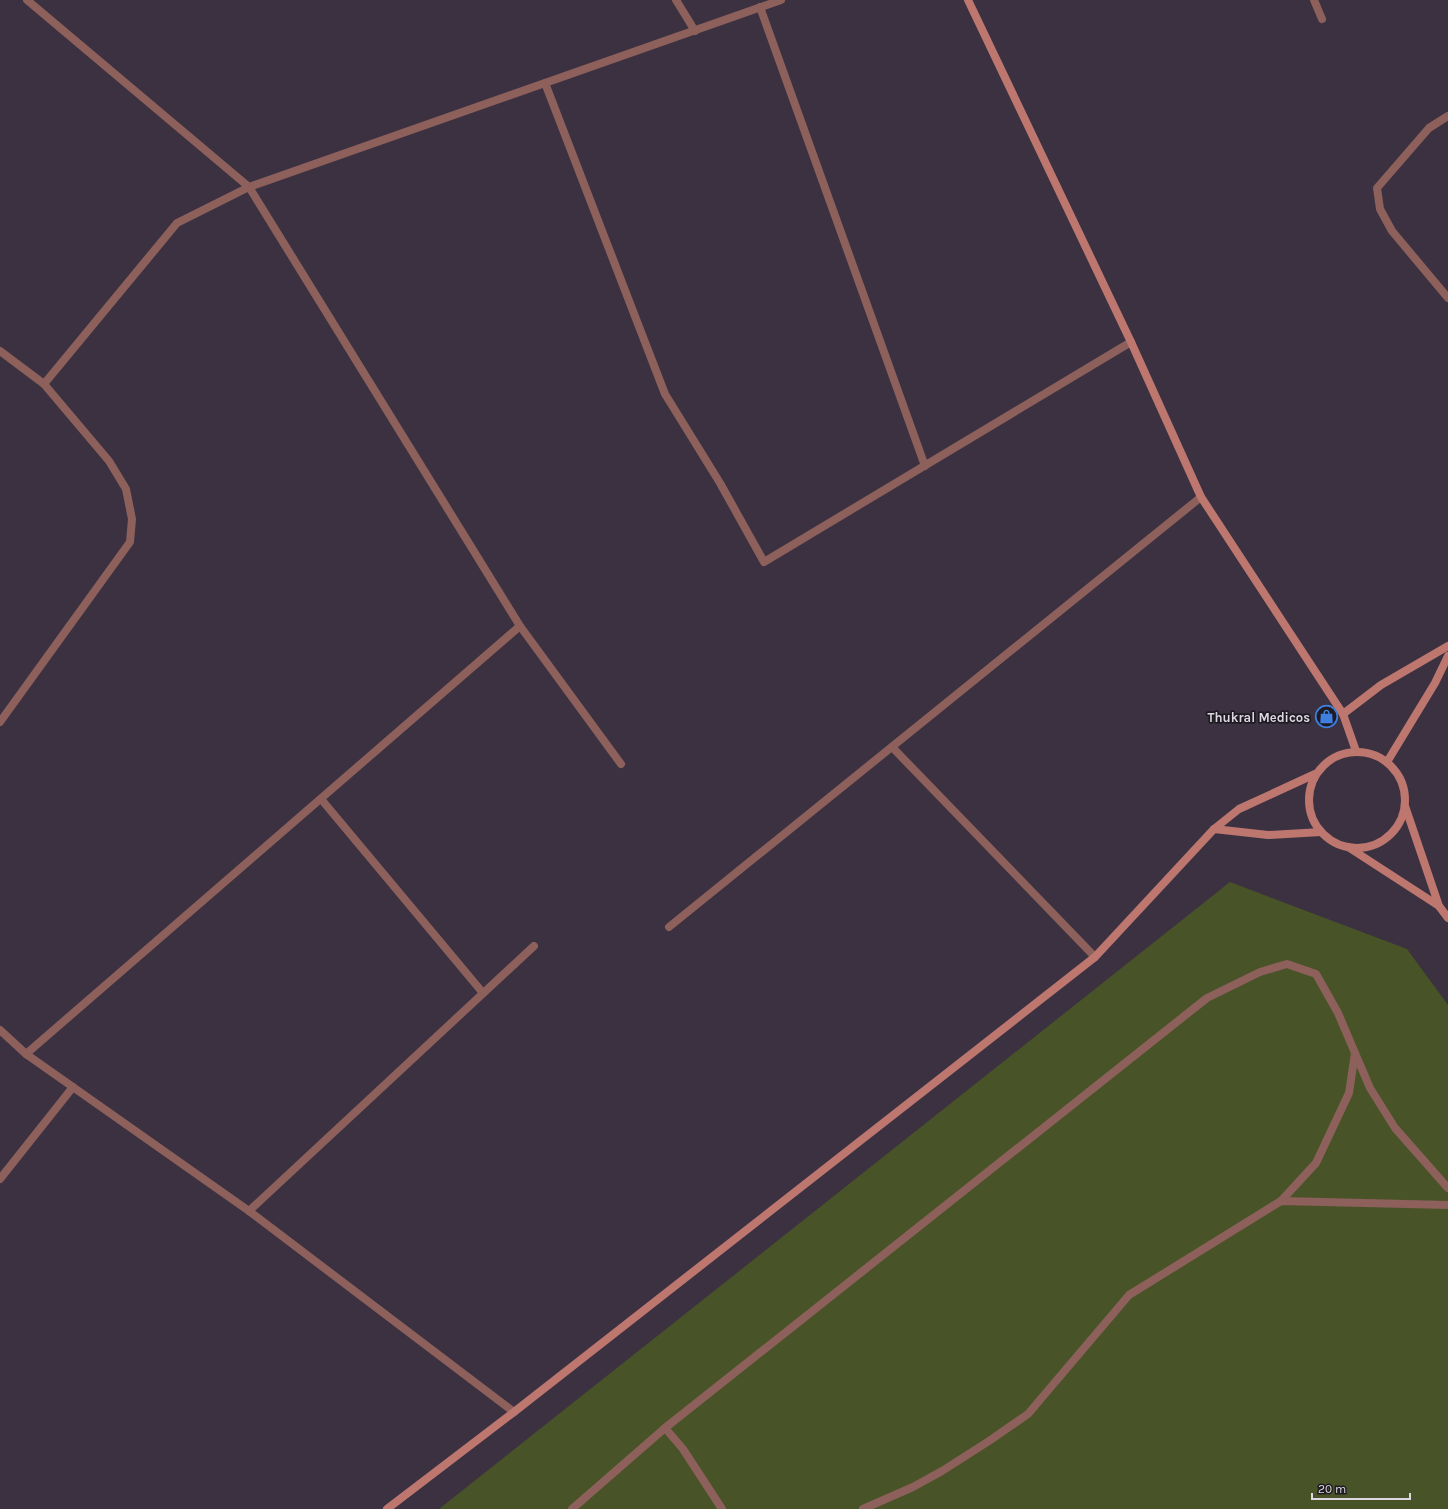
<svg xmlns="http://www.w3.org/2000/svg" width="1448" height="1509" viewBox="0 0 1448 1509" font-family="Karla,sans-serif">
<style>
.green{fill:#495328}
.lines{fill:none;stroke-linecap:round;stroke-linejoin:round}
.lane{stroke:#8d605b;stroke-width:8}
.street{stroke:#8d605b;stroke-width:8}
.secondary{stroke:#bd776f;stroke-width:8}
.labels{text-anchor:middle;stroke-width:3.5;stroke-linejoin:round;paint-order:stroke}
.poi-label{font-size:13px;font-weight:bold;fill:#ddd7e1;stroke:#1f1b22;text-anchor:end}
</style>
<rect width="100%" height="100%" fill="#3b3141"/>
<path class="green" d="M 1230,882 L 1407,949 L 1448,1005 L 1448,1509 L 439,1509 Z"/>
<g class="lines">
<g class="lane">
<path d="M 1355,1053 L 1370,1088 L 1395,1128 L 1448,1188"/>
<path d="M 665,1428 L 1207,998 L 1260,972 L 1287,964 L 1316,974 L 1338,1013 L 1355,1053 L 1349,1093 L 1316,1163 L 1281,1201"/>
<path d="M 572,1509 L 665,1428 L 683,1449 L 722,1509"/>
<path d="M 863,1509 L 913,1487 L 942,1471 L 989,1441 L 1028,1414 L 1129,1295 L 1281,1201 L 1448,1205"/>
</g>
<g class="street">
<path d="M 27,0 L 249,187 L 520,626 L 621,764"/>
<path d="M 676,0 L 695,31"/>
<path d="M 1314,0 L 1322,19"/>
<path d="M 760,7 L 925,466"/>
<path d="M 545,83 L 665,394 L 720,483 L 764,562 L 1131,342"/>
<path d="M 1448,116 L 1429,128 L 1377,188 L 1380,209 L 1392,231 L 1448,298"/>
<path d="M 0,351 L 44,384"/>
<path d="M 0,722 L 130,542 L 132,519 L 126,489 L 109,461 L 44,384 L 177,223 L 249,187 L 781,0"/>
<path d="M 892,747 L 1095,957"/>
<path d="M 321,799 L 483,993"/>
<path d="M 669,927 L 1201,497"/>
<path d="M 0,1030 L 26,1054 L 520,626"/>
<path d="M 26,1054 L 249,1211 L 514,1412"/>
<path d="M 0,1179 L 73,1087"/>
<path d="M 249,1211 L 534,946"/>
</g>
<g class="secondary">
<path d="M 968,0 L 1131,342 L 1201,497 L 1343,714 L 1356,751"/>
<path d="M 1343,714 L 1381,685 L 1448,646"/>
<circle cx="1357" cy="800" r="48"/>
<path d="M 1387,762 L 1435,683 L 1448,656"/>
<path d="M 1405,806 L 1439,906 L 1448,918"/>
<path d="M 1214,829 L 1268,835 L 1321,832"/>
<path d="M 1348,847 L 1439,906"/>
<path d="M 387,1509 L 514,1412 L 1095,957 L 1214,829 L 1239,809 L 1315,774"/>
</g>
</g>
<defs>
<symbol id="shop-ring" viewBox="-11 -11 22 22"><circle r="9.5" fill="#1f1b22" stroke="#3f7fe0" stroke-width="1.5"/><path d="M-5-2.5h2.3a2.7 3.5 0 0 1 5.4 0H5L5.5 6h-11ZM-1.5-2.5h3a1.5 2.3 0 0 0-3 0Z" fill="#3f7fe0"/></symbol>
</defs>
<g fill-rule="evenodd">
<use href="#shop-ring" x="1314" y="704" width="25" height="25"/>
</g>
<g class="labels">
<g class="poi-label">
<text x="1310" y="722">Thukral Medicos</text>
</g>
</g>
<path d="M1312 1493v6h98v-6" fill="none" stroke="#ddd7e1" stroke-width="2"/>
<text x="1318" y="1493" font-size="12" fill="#ddd7e1" stroke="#1f1b22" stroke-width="3" paint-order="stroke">20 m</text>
</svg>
